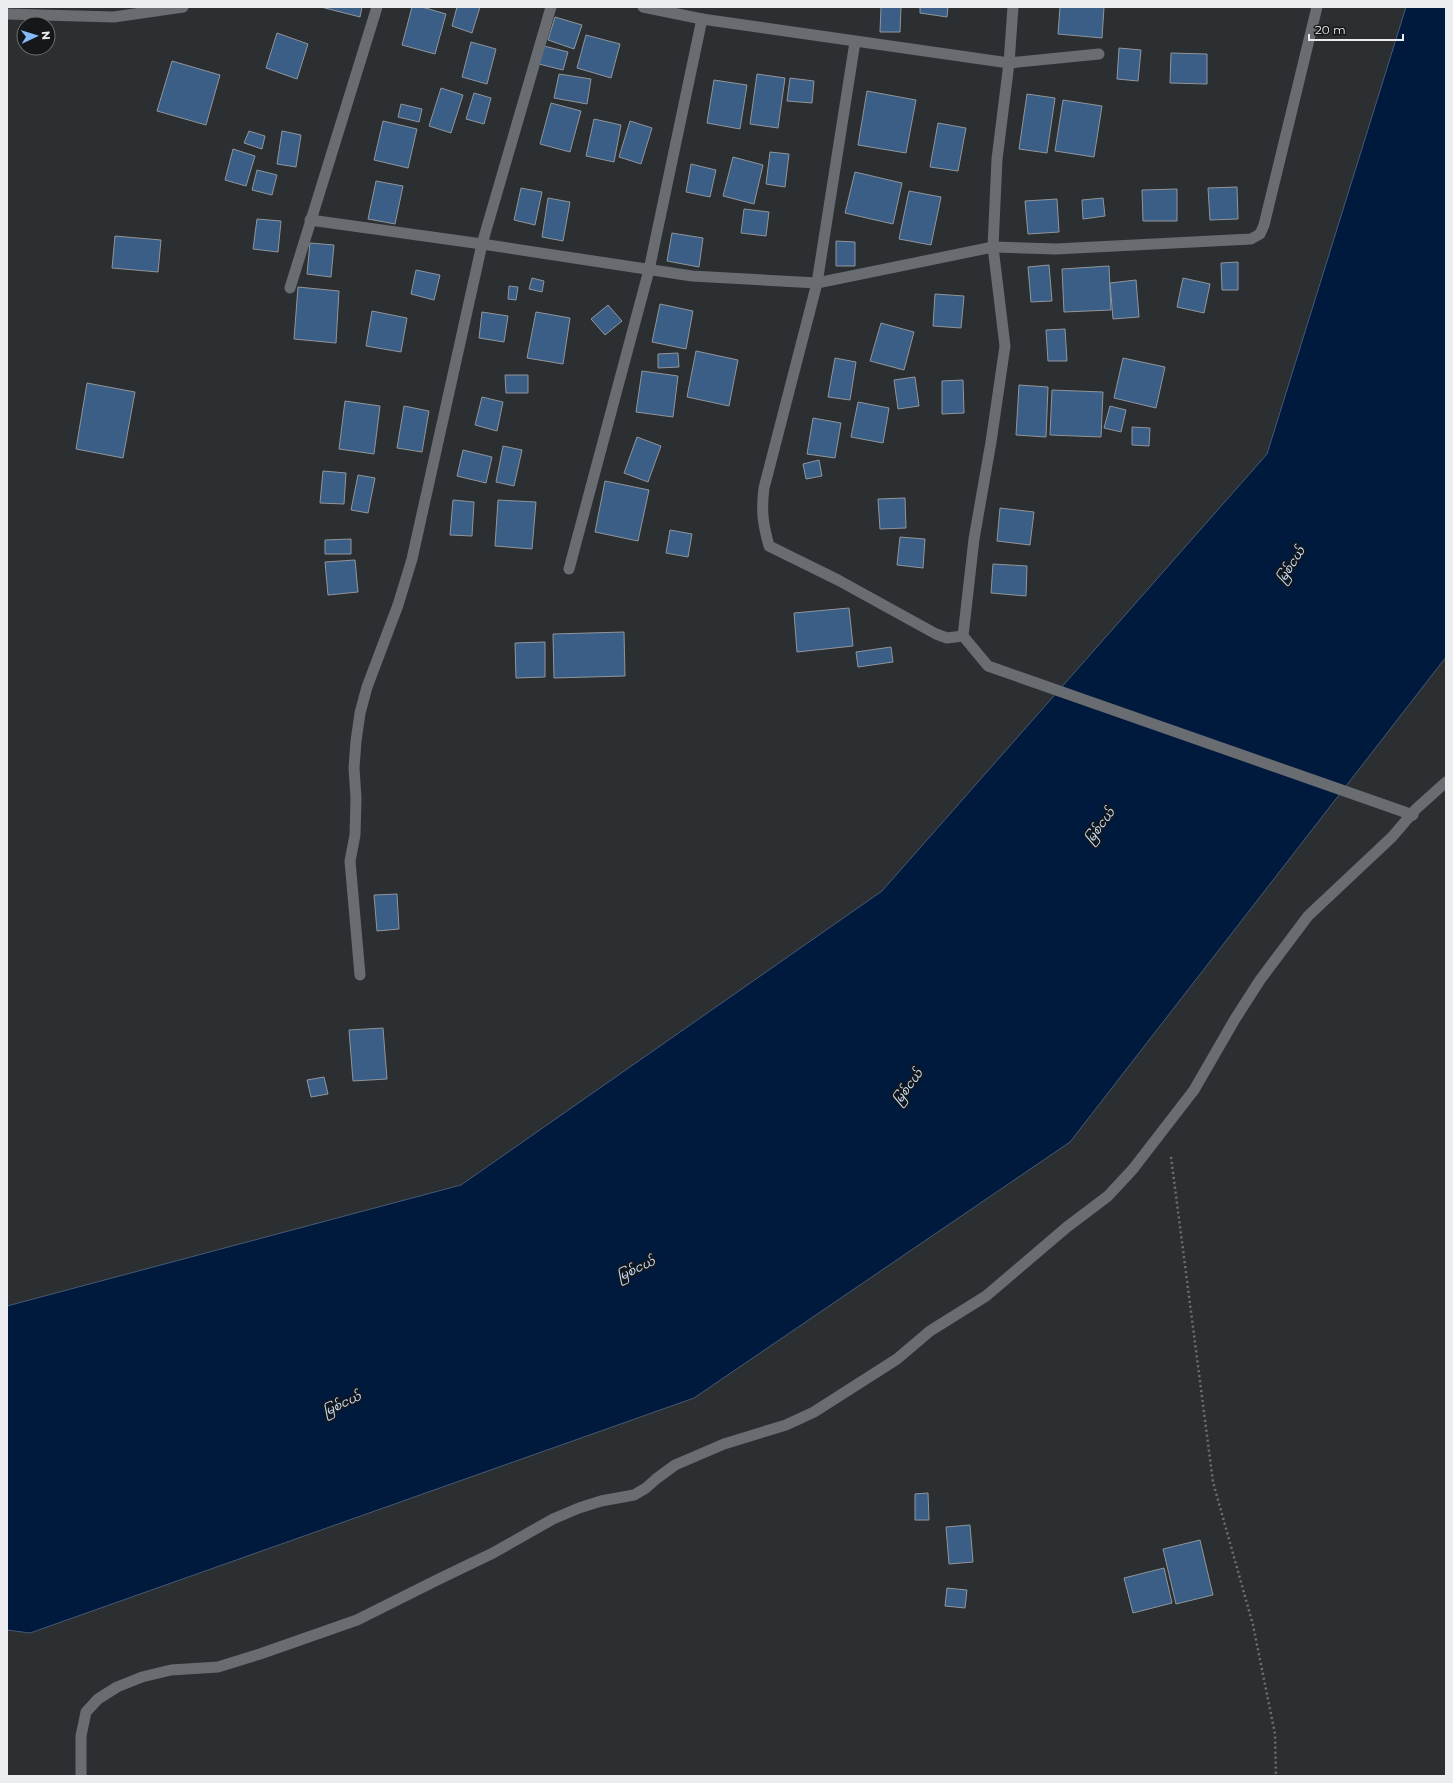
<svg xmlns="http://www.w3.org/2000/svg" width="1453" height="1783" viewBox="0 0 1453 1783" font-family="Montserrat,'Noto Sans Myanmar',sans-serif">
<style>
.water{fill:#001a3e;stroke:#465973}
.building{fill:#3b5e87;stroke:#919599}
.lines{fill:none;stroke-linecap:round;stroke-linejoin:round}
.path{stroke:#6d7073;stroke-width:2.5;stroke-dasharray:2 3;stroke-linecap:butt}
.minor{stroke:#696c70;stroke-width:11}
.labels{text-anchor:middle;stroke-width:3.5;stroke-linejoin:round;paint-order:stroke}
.water-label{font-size:12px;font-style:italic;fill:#c5dbf5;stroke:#151718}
</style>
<rect width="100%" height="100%" fill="#2c2f32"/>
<path class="water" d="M 1406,7 L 1446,7 L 1446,657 L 1070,1142 L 694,1398 L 30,1633 L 7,1630 L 7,1306 L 461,1185 L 882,891 L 1267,454 Z"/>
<g class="building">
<path d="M 321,7 L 362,7 L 360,17 Z"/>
<path d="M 412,7 L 422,7 L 446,14 L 435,54 L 402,45 Z"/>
<path d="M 457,7 L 480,7 L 472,33 L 452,26 Z"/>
<path d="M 881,7 L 901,7 L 900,32 L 880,32 Z"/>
<path d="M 920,7 L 948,7 L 947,17 L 920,13 Z"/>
<path d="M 1060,7 L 1104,7 L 1102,38 L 1058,34 Z"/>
<path d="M 555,17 L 582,25 L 574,49 L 548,40 Z"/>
<path d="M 277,33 L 308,44 L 297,79 L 266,68 Z"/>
<path d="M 586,35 L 620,44 L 611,78 L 577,68 Z"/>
<path d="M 471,42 L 496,49 L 487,84 L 462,77 Z"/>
<path d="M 544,46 L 568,52 L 563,70 L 539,64 Z"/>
<path d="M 1119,48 L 1141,50 L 1138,81 L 1117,79 Z"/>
<path d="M 1171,53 L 1207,54 L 1207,84 L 1170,83 Z"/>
<path d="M 172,61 L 220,75 L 206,125 L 157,111 Z"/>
<path d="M 559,74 L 591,79 L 587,104 L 554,98 Z"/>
<path d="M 757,74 L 785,78 L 778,128 L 750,124 Z"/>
<path d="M 790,78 L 814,81 L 812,103 L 787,101 Z"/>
<path d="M 714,80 L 747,85 L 740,129 L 707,123 Z"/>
<path d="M 441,88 L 463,95 L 451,133 L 429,126 Z"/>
<path d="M 867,91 L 916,100 L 906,153 L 858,145 Z"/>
<path d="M 474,93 L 491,98 L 484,124 L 466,119 Z"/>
<path d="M 1027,94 L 1055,98 L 1047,153 L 1019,149 Z"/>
<path d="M 1063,100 L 1102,106 L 1094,157 L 1055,151 Z"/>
<path d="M 551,103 L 581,111 L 570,152 L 540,144 Z"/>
<path d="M 401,104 L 422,109 L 419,122 L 398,117 Z"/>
<path d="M 594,119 L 621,125 L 614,162 L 586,156 Z"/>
<path d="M 383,121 L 417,129 L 408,168 L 374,160 Z"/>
<path d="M 630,121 L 652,128 L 641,164 L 619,157 Z"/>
<path d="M 938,123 L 966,128 L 958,171 L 930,167 Z"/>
<path d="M 249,131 L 265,136 L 262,149 L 244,143 Z"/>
<path d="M 282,131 L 301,135 L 296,167 L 277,164 Z"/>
<path d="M 233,149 L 255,156 L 246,186 L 225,180 Z"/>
<path d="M 770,152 L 789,154 L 785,187 L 766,184 Z"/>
<path d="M 733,157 L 763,165 L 754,204 L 723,196 Z"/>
<path d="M 691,164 L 716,170 L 710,197 L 686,192 Z"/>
<path d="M 257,170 L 277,175 L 272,195 L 252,190 Z"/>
<path d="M 855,172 L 902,183 L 893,224 L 845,213 Z"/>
<path d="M 376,181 L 403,186 L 395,224 L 368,219 Z"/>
<path d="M 1237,187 L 1238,219 L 1210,220 L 1208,188 Z"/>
<path d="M 521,188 L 542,192 L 535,225 L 514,220 Z"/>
<path d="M 1177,189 L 1177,221 L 1143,221 L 1142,190 Z"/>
<path d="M 909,191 L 941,197 L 931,245 L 899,239 Z"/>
<path d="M 548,198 L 570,202 L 563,241 L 542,237 Z"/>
<path d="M 1103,198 L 1105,216 L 1083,219 L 1082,200 Z"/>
<path d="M 1057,199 L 1059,232 L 1028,234 L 1025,201 Z"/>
<path d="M 744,209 L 769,212 L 766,236 L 741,233 Z"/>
<path d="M 257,219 L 281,221 L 278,252 L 253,249 Z"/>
<path d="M 672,233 L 703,238 L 699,267 L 667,261 Z"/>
<path d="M 115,236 L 161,240 L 158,272 L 112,268 Z"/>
<path d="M 836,241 L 855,242 L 855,266 L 836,266 Z"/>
<path d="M 310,243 L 334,245 L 331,277 L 307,274 Z"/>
<path d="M 1238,262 L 1238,290 L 1222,290 L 1221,263 Z"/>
<path d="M 1049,265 L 1052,301 L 1031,302 L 1028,267 Z"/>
<path d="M 1109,266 L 1111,310 L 1064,312 L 1062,269 Z"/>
<path d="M 416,270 L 440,275 L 434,300 L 411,294 Z"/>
<path d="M 532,278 L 544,281 L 542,292 L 529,289 Z"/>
<path d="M 1183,278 L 1210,284 L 1204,313 L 1177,307 Z"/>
<path d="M 1136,280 L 1139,317 L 1113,319 L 1110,283 Z"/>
<path d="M 509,286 L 518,287 L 516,300 L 508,299 Z"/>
<path d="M 298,287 L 339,291 L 336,343 L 294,339 Z"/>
<path d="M 935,294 L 964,296 L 961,328 L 933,326 Z"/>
<path d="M 660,304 L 693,311 L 686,349 L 652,342 Z"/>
<path d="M 608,305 L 622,321 L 605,335 L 591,319 Z"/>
<path d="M 372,311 L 407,318 L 401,352 L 366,346 Z"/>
<path d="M 482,312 L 508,316 L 504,342 L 479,338 Z"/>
<path d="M 536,312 L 570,318 L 563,364 L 527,358 Z"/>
<path d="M 881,323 L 914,332 L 904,370 L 870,361 Z"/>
<path d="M 1065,329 L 1067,361 L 1048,361 L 1046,330 Z"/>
<path d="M 696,351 L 738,360 L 729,406 L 687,397 Z"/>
<path d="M 678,353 L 679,367 L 658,368 L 658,354 Z"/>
<path d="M 835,358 L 856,362 L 850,400 L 828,397 Z"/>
<path d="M 1123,358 L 1165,367 L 1156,408 L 1114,398 Z"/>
<path d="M 642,371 L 678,376 L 673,417 L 636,412 Z"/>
<path d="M 505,375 L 528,375 L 528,393 L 506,393 Z"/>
<path d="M 915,377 L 919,406 L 898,409 L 894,380 Z"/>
<path d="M 963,380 L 964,413 L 942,414 L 942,381 Z"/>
<path d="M 87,383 L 135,392 L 123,458 L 76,449 Z"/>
<path d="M 1019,385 L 1048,387 L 1046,437 L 1016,435 Z"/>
<path d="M 1052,390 L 1103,392 L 1101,437 L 1050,435 Z"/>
<path d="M 482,397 L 503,402 L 497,431 L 475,425 Z"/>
<path d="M 345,401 L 380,406 L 374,454 L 339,449 Z"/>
<path d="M 858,402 L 889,408 L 883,443 L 851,437 Z"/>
<path d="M 404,406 L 429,411 L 422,452 L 397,448 Z"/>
<path d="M 1110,406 L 1126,410 L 1121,432 L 1104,428 Z"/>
<path d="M 813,418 L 841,423 L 835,458 L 807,454 Z"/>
<path d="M 1132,427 L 1150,428 L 1149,446 L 1132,445 Z"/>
<path d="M 637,437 L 661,446 L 648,482 L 624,473 Z"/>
<path d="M 503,446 L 522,450 L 514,486 L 496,482 Z"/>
<path d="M 463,450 L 492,457 L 486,483 L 457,476 Z"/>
<path d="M 819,460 L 822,476 L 806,479 L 803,464 Z"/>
<path d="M 323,471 L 346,473 L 344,504 L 320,503 Z"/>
<path d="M 358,475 L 375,478 L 368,513 L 351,510 Z"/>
<path d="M 605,481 L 649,490 L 638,541 L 595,532 Z"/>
<path d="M 905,498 L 906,528 L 880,529 L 878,499 Z"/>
<path d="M 453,500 L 474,502 L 472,536 L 450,535 Z"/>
<path d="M 498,500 L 536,502 L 532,549 L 495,546 Z"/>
<path d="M 1000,508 L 1034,512 L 1030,545 L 997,541 Z"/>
<path d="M 670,530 L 692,534 L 688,557 L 666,553 Z"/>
<path d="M 900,537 L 925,539 L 923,568 L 897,565 Z"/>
<path d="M 351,539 L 351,554 L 325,554 L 325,540 Z"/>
<path d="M 355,560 L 358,592 L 328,595 L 325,562 Z"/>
<path d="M 993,564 L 1027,566 L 1026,596 L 991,593 Z"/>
<path d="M 849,608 L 853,646 L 797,652 L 794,613 Z"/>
<path d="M 624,632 L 625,676 L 554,678 L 553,634 Z"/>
<path d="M 545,642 L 545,677 L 516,678 L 515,643 Z"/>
<path d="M 891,647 L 893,662 L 858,667 L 856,652 Z"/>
<path d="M 397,894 L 399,929 L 377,931 L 374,895 Z"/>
<path d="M 383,1028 L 387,1079 L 353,1081 L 349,1030 Z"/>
<path d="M 324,1077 L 328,1094 L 311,1097 L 307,1080 Z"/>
<path d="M 928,1493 L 929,1520 L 915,1520 L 915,1494 Z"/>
<path d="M 970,1525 L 973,1562 L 949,1564 L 946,1527 Z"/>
<path d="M 1200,1540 L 1213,1595 L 1176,1604 L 1163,1549 Z"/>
<path d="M 1164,1568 L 1172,1603 L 1133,1613 L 1124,1578 Z"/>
<path d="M 947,1588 L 967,1590 L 965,1608 L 945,1606 Z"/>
</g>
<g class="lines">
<path class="path" d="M 1171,1157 L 1213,1482 L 1253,1625 L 1275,1734 L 1276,1776"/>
<g class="minor">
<path d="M 643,7 L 702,19 L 1009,63 L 1099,54"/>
<path d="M 1013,7 L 1009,63 L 997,159 L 993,247 L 1005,346 L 991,442 L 974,539 L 963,636 L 988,666 L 1413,815"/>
<path d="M 7,14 L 114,17 L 183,7"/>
<path d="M 855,42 L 817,283 L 764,488 C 761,511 763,524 769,546 L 838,580 L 936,634 L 947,638 L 963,636"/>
<path d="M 310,220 L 482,244 L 692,276 L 817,283 L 993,247 L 1056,249 L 1251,239 L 1260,234 L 1264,225 L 1317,7"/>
<path d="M 290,288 L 377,7"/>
<path d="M 569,569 L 649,270 L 702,19"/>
<path d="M 360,975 L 350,861 L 355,835 L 356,798 L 354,768 L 356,741 L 360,713 L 367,687 L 398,605 L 412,559 L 482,244 L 551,7"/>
<path d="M 81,1776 L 81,1736 L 86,1712 L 98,1699 L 117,1687 L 142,1677 L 171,1670 L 218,1667 L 260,1654 L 357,1620 L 437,1580 L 493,1553 L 553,1519 L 579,1508 L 601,1501 L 634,1495 L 646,1488 L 656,1479 L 675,1465 L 724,1444 L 786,1425 L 814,1412 L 897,1359 L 930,1331 L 986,1296 L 1067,1227 L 1108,1196 L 1133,1169 L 1194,1090 L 1235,1019 L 1260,980 L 1308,916 L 1392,837 L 1416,809 L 1446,782"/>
</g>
</g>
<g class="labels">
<g class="water-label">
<text transform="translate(1291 565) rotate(-57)" y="4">မြစ်ငယ်</text>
<text transform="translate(1100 826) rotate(-54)" y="4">မြစ်ငယ်</text>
<text transform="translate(908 1087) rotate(-54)" y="4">မြစ်ငယ်</text>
<text transform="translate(636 1269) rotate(-25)" y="4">မြစ်ငယ်</text>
<text transform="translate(342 1404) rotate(-25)" y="4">မြစ်ငယ်</text>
</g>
</g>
<rect width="1453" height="1783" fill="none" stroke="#ebedf0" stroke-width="16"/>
<g transform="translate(36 36) rotate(86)"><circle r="19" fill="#151718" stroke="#6b6d6e"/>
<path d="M0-3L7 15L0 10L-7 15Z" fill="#85bbfb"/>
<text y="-6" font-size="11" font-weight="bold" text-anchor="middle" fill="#ebedf0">N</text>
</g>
<path d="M1309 34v6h94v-6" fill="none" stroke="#ebedf0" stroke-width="2"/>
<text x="1315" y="34" font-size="12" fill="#ebedf0" stroke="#151718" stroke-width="3" paint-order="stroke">20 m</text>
</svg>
